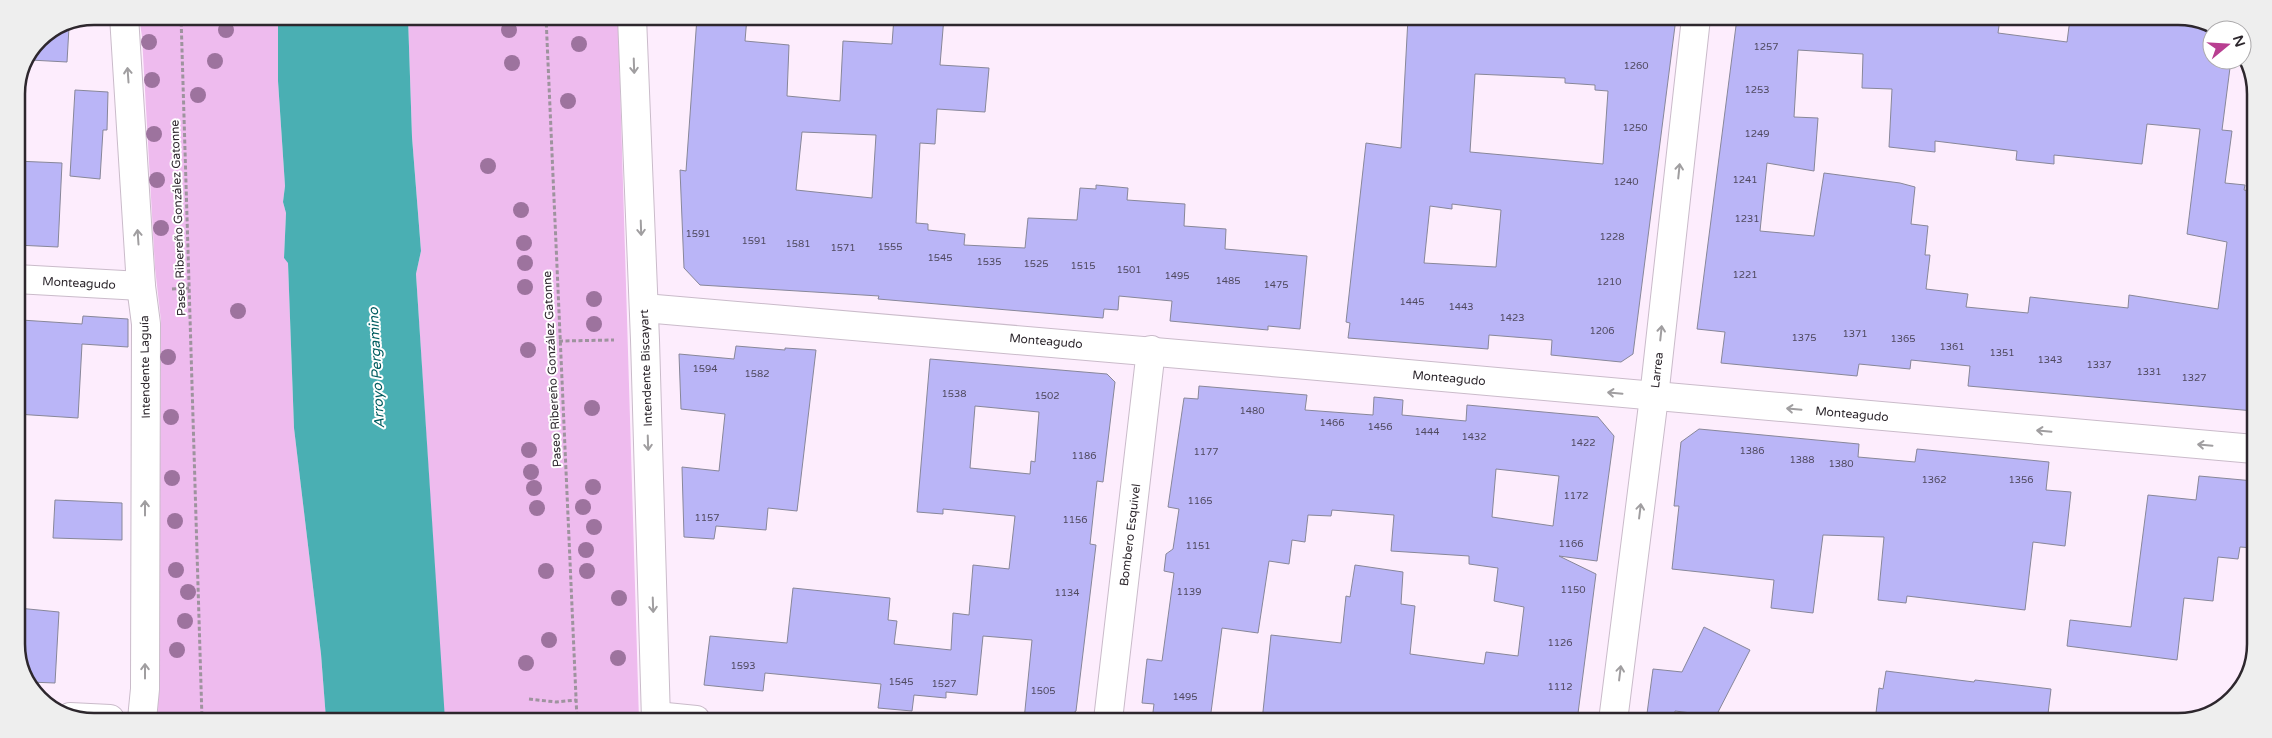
<svg xmlns="http://www.w3.org/2000/svg" width="2272" height="738" viewBox="0 0 2272 738" font-family="'Varela Round',sans-serif">
<style>
.green{fill:#ebe}
.water{fill:#4aafb3}
.building{fill:#bab5f7;stroke:#888799;fill-rule:evenodd}
.lines{fill:none;stroke-linecap:round;stroke-linejoin:round}
.minor-casing{stroke:#cabbca;stroke-width:30}
.path{stroke:#9e939e;stroke-width:3;stroke-dasharray:4 2.5;stroke-linecap:butt}
.minor{stroke:#fff;stroke-width:28}
.tree{fill:#9d739e}
.oneway{stroke:#a09ea0}
.labels{text-anchor:middle;stroke-width:4;stroke-linejoin:round;paint-order:stroke}
.number-label{font-size:10px;fill:#504a60}
.street-label{font-size:12px;fill:#2d272d;stroke:#fff}
.water-label{font-size:14px;font-style:italic;fill:#005d60;stroke:#fff}
.rim{fill:none;stroke:#2d272d;stroke-width:2.5}
</style>
<rect width="100%" height="100%" fill="#fdedfd"/>
<g class="green">
<path d="M 139,16 L 278,16 L 278,81 L 285,186 L 283,202 L 286,213 L 284,258 L 288,262 L 294,428 L 321,654 L 326,719 L 158,719 L 161,321 L 155,268 L 142,37 Z"/>
<path d="M 408,17 L 618,17 L 639,720 L 444,718 L 416,274 L 421,251 L 412,137 Z"/>
</g>
<path class="water" d="M 278,16 L 408,17 L 412,137 L 421,251 L 416,274 L 445,720 L 326,719 L 321,654 L 294,428 L 288,263 L 284,258 L 286,213 L 283,202 L 285,186 L 278,81 Z"/>
<g class="building">
<path d="M 697,17 L 747,17 L 745,41 L 789,45 L 787,96 L 840,101 L 843,41 L 892,44 L 894,17 L 944,17 L 940,65 L 989,68 L 985,112 L 937,109 L 935,144 L 920,143 L 916,223 L 928,224 L 928,230 L 965,234 L 964,245 L 1025,248 L 1028,218 L 1077,220 L 1080,188 L 1096,189 L 1096,185 L 1128,188 L 1127,200 L 1185,204 L 1184,226 L 1226,229 L 1225,249 L 1307,256 L 1300,329 L 1268,326 L 1268,330 L 1170,321 L 1172,301 L 1119,296 L 1118,310 L 1104,309 L 1103,318 L 878,299 L 879,296 L 700,285 L 684,268 L 680,170 L 686,171 ZM 802,132 L 876,135 L 872,198 L 796,190 Z"/>
<path d="M 1408,18 L 1621,20 L 1621,18 L 1676,18 L 1633,354 L 1621,362 L 1551,355 L 1552,340 L 1489,335 L 1488,349 L 1348,338 L 1350,323 L 1346,322 L 1366,143 L 1401,148 ZM 1475,74 L 1565,78 L 1565,83 L 1595,85 L 1595,90 L 1608,91 L 1603,164 L 1470,152 ZM 1452,204 L 1501,210 L 1496,267 L 1424,263 L 1430,206 L 1452,209 Z"/>
<path d="M 1737,18 L 2000,19 L 1998,33 L 2067,42 L 2070,19 L 2199,19 L 2216,30 L 2212,30 L 2212,60 L 2231,60 L 2222,130 L 2232,131 L 2225,183 L 2245,185 L 2244,190 L 2255,192 L 2254,411 L 1968,386 L 1970,366 L 1911,360 L 1910,369 L 1859,364 L 1857,376 L 1721,363 L 1725,332 L 1697,329 ZM 1798,50 L 1863,54 L 1862,88 L 1892,89 L 1889,147 L 1935,152 L 1935,141 L 2017,151 L 2016,160 L 2054,164 L 2054,155 L 2142,164 L 2147,124 L 2200,129 L 2187,234 L 2227,242 L 2218,309 L 2129,295 L 2128,308 L 2030,297 L 2028,313 L 1966,307 L 1968,294 L 1926,289 L 1930,255 L 1925,255 L 1928,226 L 1911,224 L 1915,187 L 1900,183 L 1824,173 L 1814,236 L 1760,231 L 1767,163 L 1814,171 L 1818,118 L 1794,117 Z"/>
<path d="M 69,27 L 67,62 L 30,60 L 39,39 Z"/>
<path d="M 75,90 L 108,92 L 107,130 L 103,130 L 100,179 L 70,176 Z"/>
<path d="M 16,161 L 62,163 L 58,247 L 16,245 Z"/>
<path d="M 83,316 L 128,319 L 128,347 L 82,344 L 78,418 L 16,414 L 16,329 L 20,330 L 21,320 L 82,324 Z"/>
<path d="M 736,346 L 785,350 L 785,348 L 816,350 L 797,511 L 768,508 L 766,530 L 716,526 L 714,539 L 684,537 L 682,467 L 719,471 L 725,414 L 681,409 L 679,354 L 734,359 Z"/>
<path d="M 930,359 L 1107,374 L 1115,382 L 1103,482 L 1097,481 L 1090,544 L 1096,545 L 1076,711 L 1064,720 L 1024,720 L 1032,640 L 983,636 L 977,695 L 946,692 L 946,698 L 914,695 L 912,711 L 878,708 L 881,684 L 765,673 L 763,691 L 704,685 L 710,636 L 787,643 L 793,588 L 890,598 L 888,620 L 897,621 L 894,644 L 951,650 L 953,613 L 969,615 L 973,565 L 1009,569 L 1015,516 L 943,509 L 943,514 L 917,512 ZM 975,406 L 1039,412 L 1035,462 L 1031,461 L 1030,474 L 970,468 Z"/>
<path d="M 1199,386 L 1307,395 L 1305,410 L 1373,415 L 1374,397 L 1403,400 L 1402,415 L 1466,421 L 1467,405 L 1598,417 L 1614,436 L 1597,561 L 1559,556 L 1596,574 L 1577,721 L 1262,721 L 1271,635 L 1341,643 L 1346,596 L 1350,597 L 1355,565 L 1403,572 L 1401,604 L 1415,606 L 1410,654 L 1484,664 L 1486,652 L 1518,656 L 1524,607 L 1494,601 L 1498,568 L 1469,564 L 1469,556 L 1391,551 L 1394,515 L 1332,510 L 1331,516 L 1308,515 L 1305,542 L 1292,540 L 1289,564 L 1269,561 L 1258,633 L 1222,628 L 1210,720 L 1189,717 L 1189,720 L 1152,720 L 1154,704 L 1142,703 L 1147,659 L 1162,661 L 1174,573 L 1164,571 L 1166,554 L 1173,549 L 1179,509 L 1168,507 L 1184,398 L 1198,399 ZM 1496,469 L 1559,476 L 1553,526 L 1492,517 Z"/>
<path d="M 1699,429 L 1859,444 L 1858,457 L 1915,462 L 1917,449 L 2049,462 L 2046,490 L 2071,492 L 2065,546 L 2033,542 L 2025,610 L 1907,596 L 1906,603 L 1878,600 L 1884,537 L 1823,535 L 1813,613 L 1771,608 L 1774,580 L 1672,569 L 1679,506 L 1674,506 L 1681,442 Z"/>
<path d="M 2199,476 L 2254,481 L 2254,548 L 2240,547 L 2238,559 L 2218,557 L 2213,601 L 2184,598 L 2177,660 L 2067,646 L 2070,620 L 2131,627 L 2148,495 L 2196,500 Z"/>
<path d="M 55,500 L 122,503 L 122,540 L 53,538 Z"/>
<path d="M 18,608 L 59,612 L 55,683 L 29,682 L 16,650 Z"/>
<path d="M 1704,627 L 1750,650 L 1716,716 L 1675,711 L 1674,721 L 1646,721 L 1653,669 L 1682,672 Z"/>
<path d="M 1886,671 L 1974,682 L 1975,680 L 2051,689 L 2047,722 L 1875,721 L 1879,688 L 1883,689 Z"/>
</g>
<g class="lines">
<defs>
<g id="minor">
<path d="M 124,16 L 141,286 L 146,324 L 145,689 L 142,719"/>
<path d="M 632,17 L 645,340 L 656,720"/>
<path d="M 16,279 L 141,286"/>
<path d="M 644,308 C 1181,352 1717,403 2254,449"/>
<path d="M 656,716 L 696,720"/>
<path d="M 70,717 L 110,719"/>
<path d="M 1108,720 L 1151,350"/>
<path d="M 1613,721 L 1654,397 L 1696,18"/>
</g>
</defs>
<use href="#minor" class="minor-casing"/>
<g class="path">
<path d="M 181,16 L 202,719"/>
<path d="M 546,17 L 577,720"/>
<path d="M 172,289 L 189,288"/>
<path d="M 559,341 L 614,340"/>
<path d="M 529,699 L 556,702 L 576,700"/>
</g>
<use href="#minor" class="minor"/>
</g>
<g class="tree">
<circle cx="226" cy="30" r="8"/>
<circle cx="509" cy="30" r="8"/>
<circle cx="149" cy="42" r="8"/>
<circle cx="579" cy="44" r="8"/>
<circle cx="215" cy="61" r="8"/>
<circle cx="512" cy="63" r="8"/>
<circle cx="152" cy="80" r="8"/>
<circle cx="198" cy="95" r="8"/>
<circle cx="568" cy="101" r="8"/>
<circle cx="154" cy="134" r="8"/>
<circle cx="488" cy="166" r="8"/>
<circle cx="157" cy="180" r="8"/>
<circle cx="521" cy="210" r="8"/>
<circle cx="161" cy="228" r="8"/>
<circle cx="524" cy="243" r="8"/>
<circle cx="525" cy="263" r="8"/>
<circle cx="525" cy="287" r="8"/>
<circle cx="594" cy="299" r="8"/>
<circle cx="238" cy="311" r="8"/>
<circle cx="594" cy="324" r="8"/>
<circle cx="528" cy="350" r="8"/>
<circle cx="168" cy="357" r="8"/>
<circle cx="592" cy="408" r="8"/>
<circle cx="171" cy="417" r="8"/>
<circle cx="529" cy="450" r="8"/>
<circle cx="531" cy="472" r="8"/>
<circle cx="172" cy="478" r="8"/>
<circle cx="593" cy="487" r="8"/>
<circle cx="534" cy="488" r="8"/>
<circle cx="583" cy="507" r="8"/>
<circle cx="537" cy="508" r="8"/>
<circle cx="175" cy="521" r="8"/>
<circle cx="594" cy="527" r="8"/>
<circle cx="586" cy="550" r="8"/>
<circle cx="176" cy="570" r="8"/>
<circle cx="546" cy="571" r="8"/>
<circle cx="587" cy="571" r="8"/>
<circle cx="188" cy="592" r="8"/>
<circle cx="619" cy="598" r="8"/>
<circle cx="185" cy="621" r="8"/>
<circle cx="549" cy="640" r="8"/>
<circle cx="177" cy="650" r="8"/>
<circle cx="618" cy="658" r="8"/>
<circle cx="526" cy="663" r="8"/>
</g>
<defs><path id="oneway-shaft" d="M-6 0H5M1.5-3L5.5 0L1.5 3" fill="none" stroke-width="1.6" stroke-linecap="round" stroke-linejoin="round" transform="scale(1.25)"/></defs>
<g class="oneway">
<use href="#oneway-shaft" transform="translate(634 66) rotate(88)"/>
<use href="#oneway-shaft" transform="translate(128 75) rotate(-94)"/>
<use href="#oneway-shaft" transform="translate(1679 171) rotate(-84)"/>
<use href="#oneway-shaft" transform="translate(641 228) rotate(88)"/>
<use href="#oneway-shaft" transform="translate(138 237) rotate(-94)"/>
<use href="#oneway-shaft" transform="translate(1661 333) rotate(-84)"/>
<use href="#oneway-shaft" transform="translate(1615 393) rotate(-175)"/>
<use href="#oneway-shaft" transform="translate(1794 409) rotate(-175)"/>
<use href="#oneway-shaft" transform="translate(2044 431) rotate(-175)"/>
<use href="#oneway-shaft" transform="translate(648 443) rotate(88)"/>
<use href="#oneway-shaft" transform="translate(2205 445) rotate(-175)"/>
<use href="#oneway-shaft" transform="translate(145 508) rotate(-90)"/>
<use href="#oneway-shaft" transform="translate(1640 511) rotate(-83)"/>
<use href="#oneway-shaft" transform="translate(653 605) rotate(88)"/>
<use href="#oneway-shaft" transform="translate(145 671) rotate(-90)"/>
<use href="#oneway-shaft" transform="translate(1620 673) rotate(-83)"/>
</g>
<g class="labels">
<g class="number-label">
<text x="1766" y="50">1257</text>
<text x="1636" y="69">1260</text>
<text x="1757" y="93">1253</text>
<text x="1635" y="131">1250</text>
<text x="1757" y="137">1249</text>
<text x="1745" y="183">1241</text>
<text x="1626" y="185">1240</text>
<text x="1747" y="222">1231</text>
<text x="698" y="237">1591</text>
<text x="1612" y="240">1228</text>
<text x="754" y="244">1591</text>
<text x="798" y="247">1581</text>
<text x="890" y="250">1555</text>
<text x="843" y="251">1571</text>
<text x="940" y="261">1545</text>
<text x="989" y="265">1535</text>
<text x="1036" y="267">1525</text>
<text x="1083" y="269">1515</text>
<text x="1129" y="273">1501</text>
<text x="1745" y="278">1221</text>
<text x="1177" y="279">1495</text>
<text x="1228" y="284">1485</text>
<text x="1609" y="285">1210</text>
<text x="1276" y="288">1475</text>
<text x="1412" y="305">1445</text>
<text x="1461" y="310">1443</text>
<text x="1512" y="321">1423</text>
<text x="1602" y="334">1206</text>
<text x="1855" y="337">1371</text>
<text x="1804" y="341">1375</text>
<text x="1903" y="342">1365</text>
<text x="1952" y="350">1361</text>
<text x="2002" y="356">1351</text>
<text x="2050" y="363">1343</text>
<text x="2099" y="368">1337</text>
<text x="705" y="372">1594</text>
<text x="2149" y="375">1331</text>
<text x="757" y="377">1582</text>
<text x="2194" y="381">1327</text>
<text x="954" y="397">1538</text>
<text x="1047" y="399">1502</text>
<text x="1252" y="414">1480</text>
<text x="1332" y="426">1466</text>
<text x="1380" y="430">1456</text>
<text x="1427" y="435">1444</text>
<text x="1474" y="440">1432</text>
<text x="1583" y="446">1422</text>
<text x="1752" y="454">1386</text>
<text x="1206" y="455">1177</text>
<text x="1084" y="459">1186</text>
<text x="1802" y="463">1388</text>
<text x="1841" y="467">1380</text>
<text x="1934" y="483">1362</text>
<text x="2021" y="483">1356</text>
<text x="1576" y="499">1172</text>
<text x="1200" y="504">1165</text>
<text x="707" y="521">1157</text>
<text x="1075" y="523">1156</text>
<text x="1571" y="547">1166</text>
<text x="1198" y="549">1151</text>
<text x="1573" y="593">1150</text>
<text x="1189" y="595">1139</text>
<text x="1067" y="596">1134</text>
<text x="1560" y="646">1126</text>
<text x="743" y="669">1593</text>
<text x="901" y="685">1545</text>
<text x="944" y="687">1527</text>
<text x="1560" y="690">1112</text>
<text x="1043" y="694">1505</text>
<text x="1185" y="700">1495</text>
</g>
<g class="street-label">
<text transform="translate(178 218) rotate(-92)" y="4">Paseo Ribereño González Gatonne</text>
<text transform="translate(79 283) rotate(3)" y="4">Monteagudo</text>
<text transform="translate(1046 341) rotate(5)" y="4">Monteagudo</text>
<text transform="translate(145 367) rotate(-91)" y="4">Intendente Laguía</text>
<text transform="translate(646 368) rotate(-92)" y="4">Intendente Biscayart</text>
<text transform="translate(552 369) rotate(-93)" y="4">Paseo Ribereño González Gatonne</text>
<text transform="translate(1657 370) rotate(-84)" y="4">Larrea</text>
<text transform="translate(1449 378) rotate(5)" y="4">Monteagudo</text>
<text transform="translate(1852 414) rotate(5)" y="4">Monteagudo</text>
<text transform="translate(1130 535) rotate(-83)" y="4">Bombero Esquivel</text>
</g>
<g class="water-label">
<text transform="translate(376 368) rotate(-93)" y="5">Arroyo Pergamino</text>
</g>
</g>
<path d="M0 0H2272V738H0ZM94 25H2178A69 69 0 0 1 2247 94V644A69 69 0 0 1 2178 713H94A69 69 0 0 1 25 644V94A69 69 0 0 1 94 25Z" fill="#eee" fill-rule="evenodd"/>
<path class="rim" d="M94 25H2178A69 69 0 0 1 2247 94V644A69 69 0 0 1 2178 713H94A69 69 0 0 1 25 644V94A69 69 0 0 1 94 25Z"/>
<g transform="translate(2227 45) rotate(72)"><circle r="24" fill="#ffffff" stroke="#aba9ab"/>
<path d="M0-4L9 19L0 12L-9 19Z" fill="#b83e91"/>
<text y="-8" font-size="14" font-weight="bold" text-anchor="middle" fill="#2d272d">N</text>
</g>
</svg>
